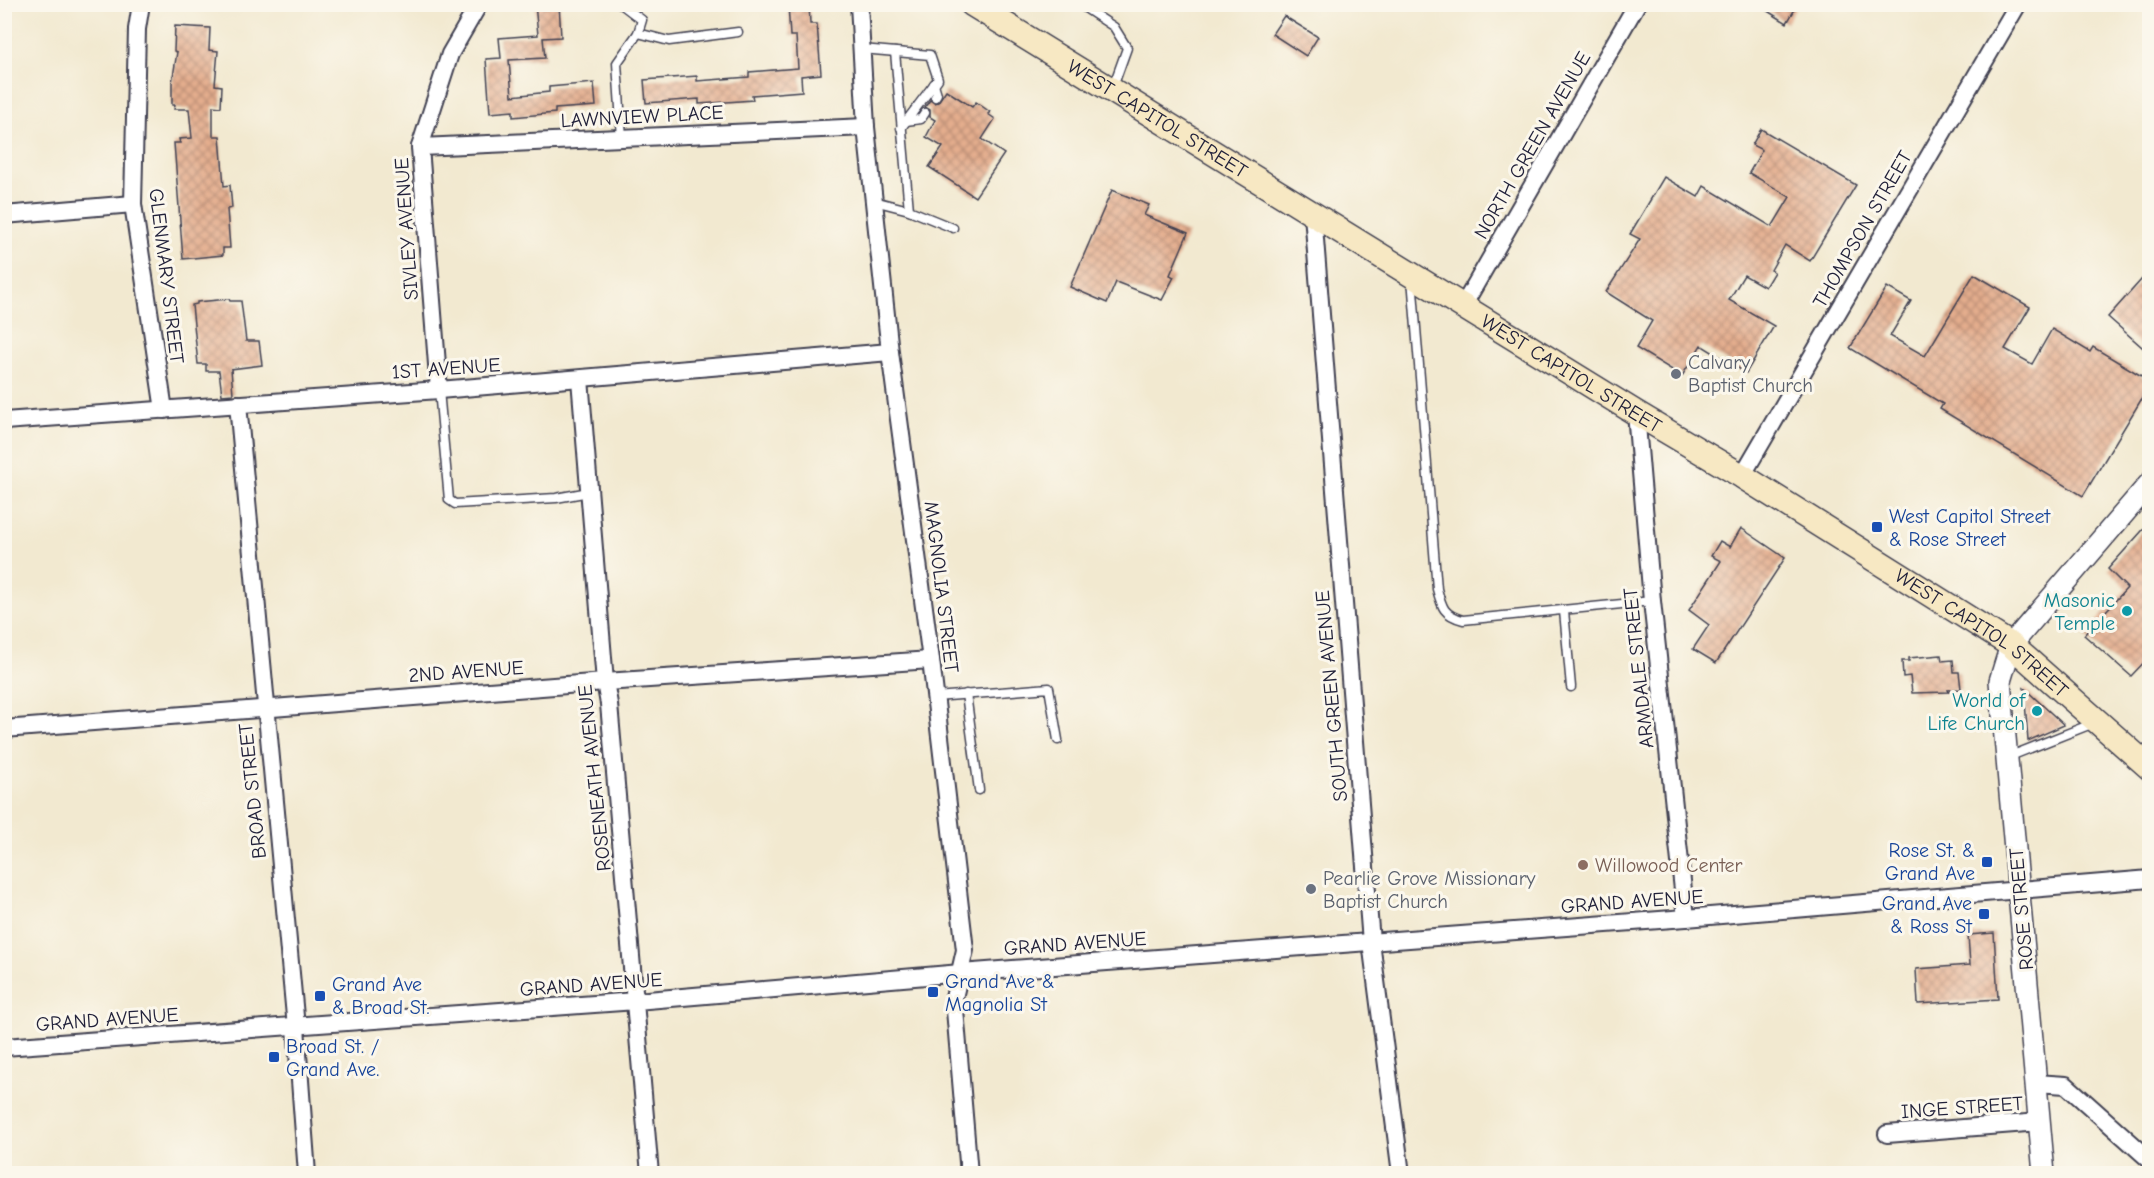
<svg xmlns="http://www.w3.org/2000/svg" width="2154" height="1178" viewBox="0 0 2154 1178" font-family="'Comic Neue',sans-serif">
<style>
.building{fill:url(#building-cross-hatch)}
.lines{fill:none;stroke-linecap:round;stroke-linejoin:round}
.service-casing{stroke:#414051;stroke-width:11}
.minor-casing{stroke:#414051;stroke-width:20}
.tertiary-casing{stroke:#414051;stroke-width:24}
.secondary-casing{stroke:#414051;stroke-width:27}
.service{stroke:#fff;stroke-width:8}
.minor{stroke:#fff;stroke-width:16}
.tertiary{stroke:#fff;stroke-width:21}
.secondary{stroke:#f7e8c3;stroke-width:24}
.worship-dot{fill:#6b7280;stroke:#fbf7ec;stroke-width:2}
.transit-dot{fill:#1a4fb4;stroke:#fbf7ec;stroke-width:2}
.culture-dot{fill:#0f9aa8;stroke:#fbf7ec;stroke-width:2}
.education-dot{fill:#8d6e63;stroke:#fbf7ec;stroke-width:2}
.labels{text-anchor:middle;stroke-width:6;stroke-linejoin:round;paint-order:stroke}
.street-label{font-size:20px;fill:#22223b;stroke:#fbf7ec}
.worship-label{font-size:20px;fill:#5b616d;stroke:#fbf7ec;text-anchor:start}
.transit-label{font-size:20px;fill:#164399;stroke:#fbf7ec;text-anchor:start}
.culture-label{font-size:20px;fill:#0d838f;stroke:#fbf7ec;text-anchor:end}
.education-label{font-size:20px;fill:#785e54;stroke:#fbf7ec;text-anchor:start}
</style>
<defs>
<pattern id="building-cross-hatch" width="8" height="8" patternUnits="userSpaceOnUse" patternTransform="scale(1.5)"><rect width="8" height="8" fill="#e4ad8d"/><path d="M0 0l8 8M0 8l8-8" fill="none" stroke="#b88c74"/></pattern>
</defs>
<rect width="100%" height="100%" fill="#fbf7ec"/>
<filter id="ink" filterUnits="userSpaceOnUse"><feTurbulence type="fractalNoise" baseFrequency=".0167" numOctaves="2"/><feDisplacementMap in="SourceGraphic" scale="12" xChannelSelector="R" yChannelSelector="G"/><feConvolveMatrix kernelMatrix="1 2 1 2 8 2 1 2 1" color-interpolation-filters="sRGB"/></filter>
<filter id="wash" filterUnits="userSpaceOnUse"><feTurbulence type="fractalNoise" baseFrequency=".008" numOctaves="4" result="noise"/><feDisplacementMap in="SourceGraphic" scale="24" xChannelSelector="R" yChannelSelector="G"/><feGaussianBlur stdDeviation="1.35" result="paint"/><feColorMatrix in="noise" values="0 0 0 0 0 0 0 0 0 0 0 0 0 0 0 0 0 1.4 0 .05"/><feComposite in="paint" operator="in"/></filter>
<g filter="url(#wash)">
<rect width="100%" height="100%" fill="#f2e9d0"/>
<g id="blocks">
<g class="building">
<path d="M 535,4 L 559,4 L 561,37 L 543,38 L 545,58 L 509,60 L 512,96 L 549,92 L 549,87 L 594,83 L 596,106 L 555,109 L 555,113 L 513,117 L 513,111 L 490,113 L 486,59 L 501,58 L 499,38 L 538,35 Z"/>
<path d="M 788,4 L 809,4 L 810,24 L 817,24 L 821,74 L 801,76 L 802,91 L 752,95 L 753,100 L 699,104 L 699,99 L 646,103 L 644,80 L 697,76 L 697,81 L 749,77 L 749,72 L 798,68 L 796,36 L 790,36 Z"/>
<path d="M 1756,4 L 1798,4 L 1787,23 Z"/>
<path d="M 1284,16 L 1318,37 L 1306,56 L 1272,34 Z"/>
<path d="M 175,26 L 210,28 L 209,50 L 218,51 L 215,85 L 222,86 L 221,107 L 213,106 L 213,136 L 220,136 L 224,186 L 230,185 L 232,208 L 227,209 L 230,248 L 223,248 L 223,255 L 183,259 L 174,143 L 180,143 L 179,139 L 192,138 L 189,109 L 174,109 L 175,105 L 172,105 L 172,83 L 177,52 L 174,51 Z"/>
<path d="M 946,90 L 972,107 L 976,102 L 990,112 L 988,114 L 995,119 L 982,139 L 1004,154 L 975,197 L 929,167 L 943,147 L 926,137 L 935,120 L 930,117 L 930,110 L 925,107 L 930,100 L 934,103 L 938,102 Z"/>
<path d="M 1761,129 L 1856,185 L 1810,261 L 1785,245 L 1771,270 L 1774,272 L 1765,287 L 1744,275 L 1729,300 L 1774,326 L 1746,373 L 1701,345 L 1682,376 L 1636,348 L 1652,321 L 1606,292 L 1640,239 L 1630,234 L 1664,177 L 1698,197 L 1704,186 L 1772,227 L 1790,197 L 1749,173 L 1762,150 L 1752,145 Z"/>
<path d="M 1112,190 L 1149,205 L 1144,215 L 1188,233 L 1170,275 L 1174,277 L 1162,300 L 1116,282 L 1107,303 L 1070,287 Z"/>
<path d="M 2150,270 L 2150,354 L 2108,317 Z"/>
<path d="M 1974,274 L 2030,307 L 2005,349 L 2032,364 L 2052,329 L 2090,352 L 2093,347 L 2150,381 L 2150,385 L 2083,496 L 1940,409 L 1943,404 L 1850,348 L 1887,287 L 1911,301 L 1890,336 L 1925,356 Z"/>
<path d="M 229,299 L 230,301 L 241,301 L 246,341 L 259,341 L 262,365 L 231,369 L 233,394 L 222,395 L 219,371 L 206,371 L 206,364 L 198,364 L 192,305 L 197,304 L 197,302 Z"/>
<path d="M 2150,522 L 2150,656 L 2131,676 L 2084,635 L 2127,588 L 2108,569 Z"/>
<path d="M 1741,528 L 1785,558 L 1716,663 L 1693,649 L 1709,625 L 1689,610 L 1721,561 L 1711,556 L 1720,541 L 1730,547 Z"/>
<path d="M 1941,655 L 1942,661 L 1953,660 L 1954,672 L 1959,672 L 1961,689 L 1948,690 L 1949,692 L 1912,693 L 1910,676 L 1903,677 L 1902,661 L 1909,661 L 1909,658 Z"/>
<path d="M 2024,688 L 2064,725 L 2028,741 Z"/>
<path d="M 1994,933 L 1998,999 L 1918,1004 L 1916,969 L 1970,965 L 1968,935 Z"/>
</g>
</g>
</g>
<g filter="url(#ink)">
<use href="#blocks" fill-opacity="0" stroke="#414051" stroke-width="1.5"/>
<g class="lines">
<defs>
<g id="service">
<path d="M 621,4 L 642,20 L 638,33 L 617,63 L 622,138"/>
<path d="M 1079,4 L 1114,27 L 1127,48 L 1113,87"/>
<path d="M 638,33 L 669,41 L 738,32"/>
<path d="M 862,49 L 930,55 L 938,79 L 901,128"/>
<path d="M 895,52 L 909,210 L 953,228"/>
<path d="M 934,84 L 937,94 L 935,97"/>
<path d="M 906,121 L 921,119 L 925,113"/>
<path d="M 874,201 L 909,210"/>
<path d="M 1412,278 L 1437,589 C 1442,608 1444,615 1463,620 L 1652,601"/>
<path d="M 439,390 L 449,500 L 455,504 L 556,498 L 589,492"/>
<path d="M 1564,611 L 1571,687"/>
<path d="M 966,694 L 979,790"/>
<path d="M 935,697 L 1049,688 L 1058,740"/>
<path d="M 2008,757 L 2094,723"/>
</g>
<g id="minor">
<path d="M 141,4 L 137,29 L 133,204 L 164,410"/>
<path d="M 859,4 L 866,127 L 890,352 L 931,660 L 965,950 L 954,998 L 969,1174"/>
<path d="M 420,147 L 866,127"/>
<path d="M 1313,214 L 1371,942 L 1401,1174"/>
<path d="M 4,215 L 133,204"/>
<path d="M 1463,306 L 1637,4"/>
<path d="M 580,379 L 605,682 L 609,704 L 650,1174"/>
<path d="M 439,390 L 420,147 L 450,54 L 479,4"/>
<path d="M 238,404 L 296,1027 L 307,1174"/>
<path d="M 1636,413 L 1652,601 L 1686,918"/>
<path d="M 4,421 L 439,390 L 890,352"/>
<path d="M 1742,476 L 2018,4"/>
<path d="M 4,729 L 605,682 L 931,660"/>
<path d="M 4,1047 L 636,1001 L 961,973 L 1686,918 L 2150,879"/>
<path d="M 2036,1083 L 2066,1085 L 2150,1160"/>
<path d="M 1887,1134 L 2040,1122"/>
</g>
<path id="tertiary" d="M 2044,1174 L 2000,681 L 2011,645 L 2150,483"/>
<g id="secondary">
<path id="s1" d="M 972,4 L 1636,413 L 1742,476 L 2011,645 L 2150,768"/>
</g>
</defs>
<use href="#service" class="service-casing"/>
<use href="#minor" class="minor-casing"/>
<use href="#tertiary" class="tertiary-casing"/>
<use href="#secondary" class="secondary-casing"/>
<use href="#service" class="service"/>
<use href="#minor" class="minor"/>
<use href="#tertiary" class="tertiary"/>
<use href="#secondary" class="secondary"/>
</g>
</g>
<g class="worship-dot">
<circle cx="1676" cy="374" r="6"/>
<circle cx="1311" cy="889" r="6"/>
</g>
<g class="transit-dot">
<rect x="1871" y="521" width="12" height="12" rx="3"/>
<rect x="1981" y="856" width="12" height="12" rx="3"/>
<rect x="1978" y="908" width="12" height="12" rx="3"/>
<rect x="927" y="986" width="12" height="12" rx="3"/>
<rect x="314" y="990" width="12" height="12" rx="3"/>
<rect x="268" y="1051" width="12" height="12" rx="3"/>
</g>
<g class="culture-dot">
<circle cx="2127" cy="611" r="6"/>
<circle cx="2037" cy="711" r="6"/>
</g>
<circle class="education-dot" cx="1583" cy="865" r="6"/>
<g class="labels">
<g class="street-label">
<text transform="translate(642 116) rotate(-3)" y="7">LAWNVIEW PLACE</text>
<text dy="7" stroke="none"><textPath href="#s1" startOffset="218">WEST CAPITOL STREET</textPath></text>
<text transform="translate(1532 145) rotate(-60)" y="7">NORTH GREEN AVENUE</text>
<text transform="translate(406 229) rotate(-94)" y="7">SIVLEY AVENUE</text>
<text transform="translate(1862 229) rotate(-60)" y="7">THOMPSON STREET</text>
<text transform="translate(167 276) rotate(83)" y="7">GLENMARY STREET</text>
<text transform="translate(446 368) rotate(-4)" y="7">1ST AVENUE</text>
<text dy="7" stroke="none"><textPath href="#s1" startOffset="704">WEST CAPITOL STREET</textPath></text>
<text transform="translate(942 587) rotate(83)" y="7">MAGNOLIA STREET</text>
<text dy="7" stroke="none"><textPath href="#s1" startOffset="1190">WEST CAPITOL STREET</textPath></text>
<text transform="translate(1638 668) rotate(-96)" y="7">ARMDALE STREET</text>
<text transform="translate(466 671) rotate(-4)" y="7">2ND AVENUE</text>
<text transform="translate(1331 696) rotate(-95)" y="7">SOUTH GREEN AVENUE</text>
<text transform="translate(594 778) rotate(-96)" y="7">ROSENEATH AVENUE</text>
<text transform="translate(252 791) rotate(-96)" y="7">BROAD STREET</text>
<text transform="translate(1632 901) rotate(-4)" y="7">GRAND AVENUE</text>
<text transform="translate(2021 909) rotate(-95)" y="7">ROSE STREET</text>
<text transform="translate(1075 943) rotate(-4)" y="7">GRAND AVENUE</text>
<text transform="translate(591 984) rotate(-4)" y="7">GRAND AVENUE</text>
<text transform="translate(107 1019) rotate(-4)" y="7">GRAND AVENUE</text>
<text transform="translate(1962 1107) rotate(-4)" y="7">INGE STREET</text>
</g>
<g class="worship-label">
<text x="1688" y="369">Calvary<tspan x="1688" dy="23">Baptist Church</tspan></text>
<text x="1323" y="885">Pearlie Grove Missionary<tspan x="1323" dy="23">Baptist Church</tspan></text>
</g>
<g class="transit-label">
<text x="1889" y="523">West Capitol Street<tspan x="1889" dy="23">&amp; Rose Street</tspan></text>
<text x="1975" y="857" text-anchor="end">Rose St. &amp;<tspan x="1975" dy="23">Grand Ave</tspan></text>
<text x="1972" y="910" text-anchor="end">Grand Ave<tspan x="1972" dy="23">&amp; Ross St</tspan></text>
<text x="945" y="988">Grand Ave &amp;<tspan x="945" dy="23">Magnolia St</tspan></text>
<text x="332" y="991">Grand Ave<tspan x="332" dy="23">&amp; Broad St.</tspan></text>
<text x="286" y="1053">Broad St. /<tspan x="286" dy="23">Grand Ave.</tspan></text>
</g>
<g class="culture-label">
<text x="2115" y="607">Masonic<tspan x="2115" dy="23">Temple</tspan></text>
<text x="2025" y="707">World of<tspan x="2025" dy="23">Life Church</tspan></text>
</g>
<g class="education-label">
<text x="1595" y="872">Willowood Center</text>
</g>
</g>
<rect width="2154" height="1178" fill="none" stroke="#fbf7ec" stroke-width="24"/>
</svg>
